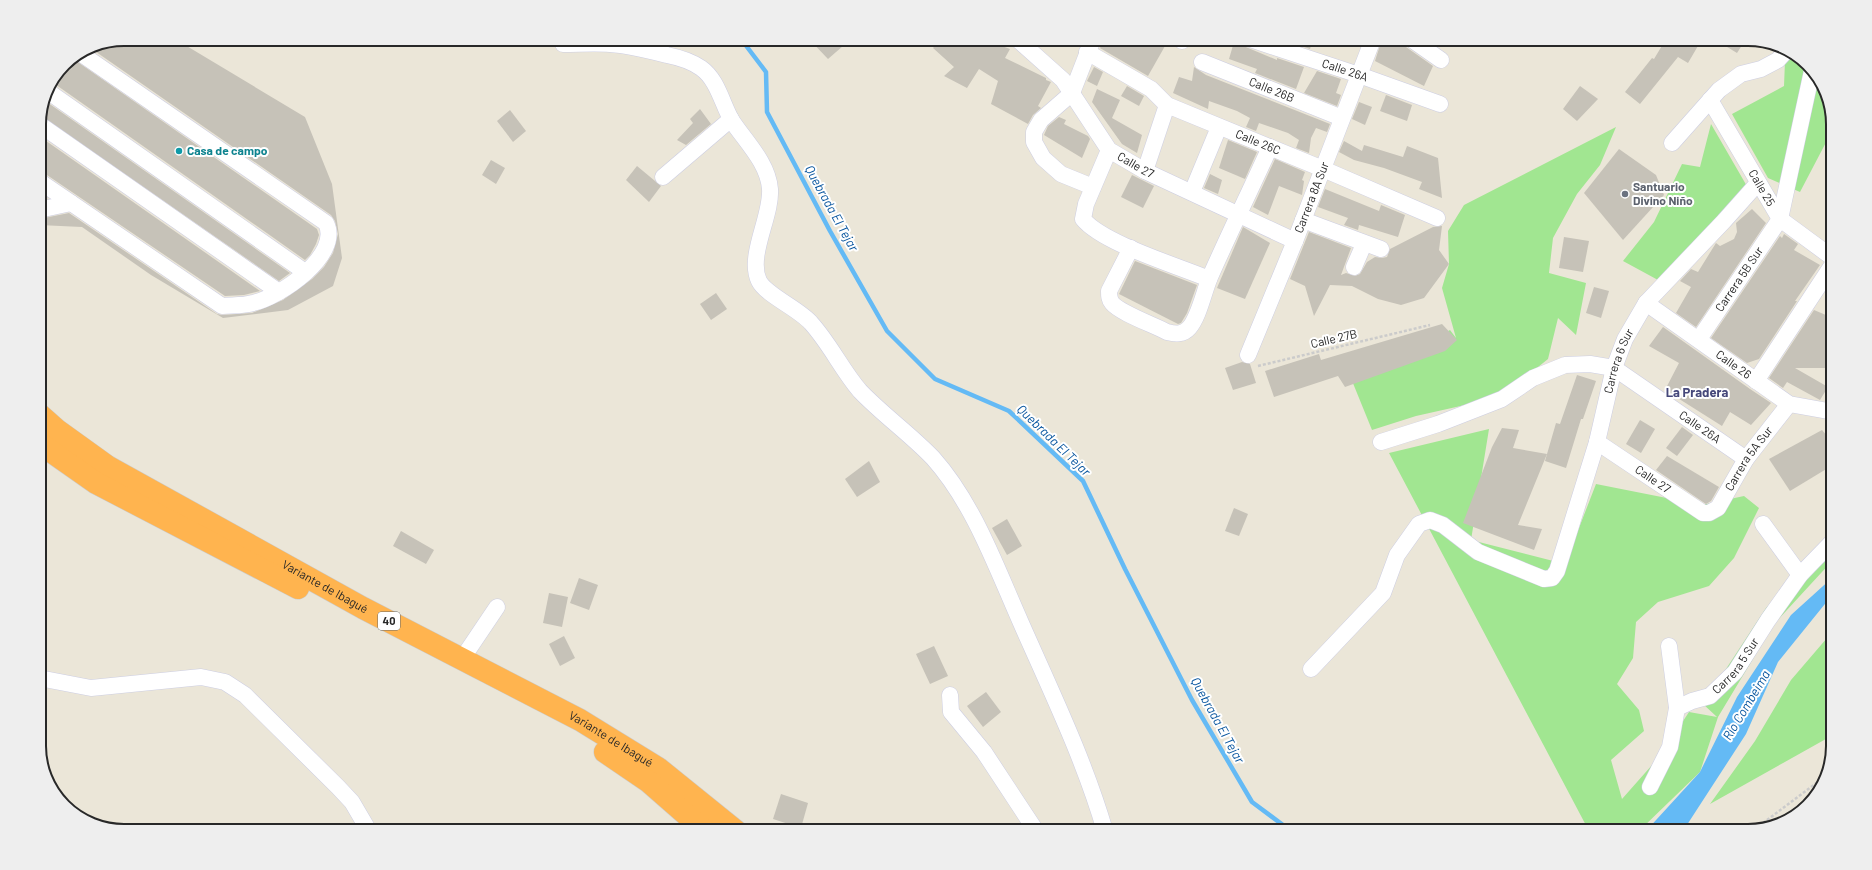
<svg xmlns="http://www.w3.org/2000/svg" width="1872" height="870" viewBox="0 0 1872 870" font-family="Barlow,sans-serif">
<style>
.green{fill:#a1e691}
.water{fill:#64baf5}
.lines{fill:none;stroke-linecap:round;stroke-linejoin:round}
.stream{stroke:#64baf5;stroke-width:4.5}
.building{fill:#c6c2b8}
.minor-casing{stroke:#cdcee2;stroke-width:17}
.highway-casing{stroke:#cbcbcb;stroke-width:23}
.path{stroke:#cbcbcb;stroke-width:2.5;stroke-dasharray:3 2;stroke-linecap:butt}
.minor{stroke:#fff;stroke-width:16}
.highway{stroke:#ffb44f;stroke-width:22}
.culture-dot{fill:#0f9aa8;stroke:#fff;stroke-width:1.5}
.worship-dot{fill:#6b7280;stroke:#fff;stroke-width:1.5}
.labels{text-anchor:middle;stroke-width:4;stroke-linejoin:round;paint-order:stroke}
.shield{fill:#fff;stroke:#686868;stroke-width:1}
.shield-label{font-size:11px;font-weight:bold;fill:#282828}
.street-label{font-size:12px;fill:#282828;stroke:#fff}
.culture-label{font-size:12px;font-weight:bold;fill:#0d838f;stroke:#fff;text-anchor:start}
.worship-label{font-size:12px;font-weight:bold;fill:#5b616d;stroke:#fff;text-anchor:start}
.water-label{font-size:13px;font-style:italic;fill:#06549e;stroke:#fff}
.neighbourhood-label{font-size:13px;font-weight:bold;fill:#46487a;stroke:#fff}
.rim{fill:none;stroke:#282828;stroke-width:2}
</style>
<rect width="100%" height="100%" fill="#ebe6d8"/>
<g class="green">
<path d="M 1792,54 L 1819,76 L 1833,118 L 1833,129 L 1800,192 L 1768,178 L 1732,114 L 1784,86 L 1785,61 Z"/>
<path d="M 1711,124 L 1748,188 L 1658,280 L 1623,261 L 1654,222 L 1682,164 L 1700,167 Z"/>
<path d="M 1616,127 L 1600,165 L 1577,194 L 1553,238 L 1549,273 L 1586,283 L 1576,335 L 1558,318 L 1548,359 L 1512,388 L 1474,403 L 1416,416 L 1372,430 L 1346,366 L 1429,342 L 1450,330 L 1456,338 L 1442,288 L 1449,264 L 1448,231 L 1464,205 Z"/>
<path d="M 1489,429 L 1471,540 L 1565,564 L 1596,484 L 1702,505 L 1744,496 L 1759,508 L 1734,558 L 1709,586 L 1658,602 L 1636,622 L 1633,658 L 1617,684 L 1639,710 L 1644,731 L 1611,760 L 1622,799 L 1660,756 L 1689,712 L 1717,717 L 1703,704 L 1766,608 L 1833,536 L 1833,560 L 1774,624 L 1718,717 L 1700,772 L 1639,831 L 1589,831 L 1389,453 Z"/>
<path d="M 1833,631 L 1833,735 L 1710,804 L 1755,741 L 1791,680 Z"/>
</g>
<path class="water" d="M 1833,577 L 1833,594 L 1778,662 L 1746,734 L 1683,831 L 1646,831 L 1700,772 L 1737,697 L 1791,615 Z"/>
<g class="lines">
<path class="stream" d="M 741,39 L 766,72 L 767,112 L 830,231 L 887,331 L 935,379 L 1009,411 L 1083,481 L 1125,569 L 1192,700 L 1252,802 L 1291,831"/>
</g>
<g class="building">
<path d="M 124,39 L 175,39 L 305,117 L 332,184 L 342,258 L 333,286 L 288,310 L 223,318 L 151,275 L 82,227 L 39,225 L 39,219 L 69,213 L 217,314 L 222,315 L 252,313 L 283,300 L 312,279 L 324,267 L 333,253 L 338,234 L 335,221 L 331,215 L 89,47 Z"/>
<path d="M 809,39 L 851,39 L 828,59 Z"/>
<path d="M 941,39 L 983,39 L 1010,49 L 1005,58 L 1046,78 L 1046,80 L 1051,82 L 1038,106 L 1041,108 L 1033,115 L 1028,124 L 991,104 L 998,81 L 979,69 L 967,88 L 944,76 L 954,67 L 933,48 Z"/>
<path d="M 1105,39 L 1169,39 L 1148,76 L 1100,48 Z"/>
<path d="M 1285,39 L 1313,39 L 1310,49 L 1284,40 Z"/>
<path d="M 1382,39 L 1402,39 L 1406,47 L 1433,66 L 1424,86 L 1375,61 Z"/>
<path d="M 1428,39 L 1443,39 L 1437,46 Z"/>
<path d="M 1666,39 L 1702,39 L 1688,63 L 1678,57 L 1640,104 L 1625,92 L 1652,58 L 1654,59 Z"/>
<path d="M 1714,39 L 1746,39 L 1737,53 Z"/>
<path d="M 1234,42 L 1277,60 L 1277,58 L 1304,67 L 1296,89 L 1255,73 L 1257,69 L 1229,59 Z"/>
<path d="M 72,58 L 317,229 L 319,235 L 316,244 L 310,255 L 305,260 L 52,82 L 64,64 Z"/>
<path d="M 1094,67 L 1103,72 L 1097,86 L 1087,81 Z"/>
<path d="M 1194,67 L 1206,75 L 1330,124 L 1327,132 L 1316,128 L 1311,138 L 1309,153 L 1296,148 L 1299,140 L 1288,133 L 1259,123 L 1256,131 L 1246,127 L 1250,118 L 1237,111 L 1209,101 L 1208,109 L 1173,93 L 1179,77 L 1192,81 Z"/>
<path d="M 1317,71 L 1341,79 L 1336,93 L 1341,95 L 1337,106 L 1304,93 Z"/>
<path d="M 1127,86 L 1144,96 L 1139,106 L 1121,96 Z"/>
<path d="M 1580,86 L 1598,99 L 1577,121 L 1563,109 Z"/>
<path d="M 1097,89 L 1120,100 L 1112,118 L 1142,135 L 1137,153 L 1122,144 L 1092,102 Z"/>
<path d="M 1386,95 L 1412,105 L 1407,121 L 1380,111 Z"/>
<path d="M 44,100 L 290,273 L 279,281 L 40,115 Z"/>
<path d="M 1359,102 L 1372,107 L 1365,125 L 1352,119 Z"/>
<path d="M 700,109 L 711,124 L 686,145 L 677,140 L 693,123 L 690,119 Z"/>
<path d="M 510,110 L 526,131 L 513,142 L 497,121 Z"/>
<path d="M 1059,117 L 1066,120 L 1064,124 L 1088,136 L 1090,139 L 1082,158 L 1044,135 L 1048,126 Z"/>
<path d="M 39,136 L 260,291 L 244,295 L 225,296 L 44,173 L 39,172 Z"/>
<path d="M 1228,140 L 1257,152 L 1245,179 L 1219,168 Z"/>
<path d="M 1344,141 L 1362,151 L 1364,145 L 1403,157 L 1407,146 L 1438,158 L 1442,198 L 1419,189 L 1422,182 L 1384,168 L 1354,160 L 1339,152 Z"/>
<path d="M 1619,149 L 1656,175 L 1664,195 L 1623,240 L 1584,193 Z"/>
<path d="M 1275,159 L 1305,172 L 1302,180 L 1304,181 L 1302,195 L 1279,186 L 1268,215 L 1253,207 Z"/>
<path d="M 491,160 L 505,168 L 496,184 L 482,175 Z"/>
<path d="M 637,166 L 661,186 L 649,202 L 626,180 Z"/>
<path d="M 1210,174 L 1222,180 L 1218,194 L 1204,188 Z"/>
<path d="M 1132,175 L 1154,186 L 1143,208 L 1121,197 Z"/>
<path d="M 1325,189 L 1379,211 L 1381,205 L 1405,215 L 1398,237 L 1359,225 L 1358,230 L 1344,225 L 1348,218 L 1318,207 Z"/>
<path d="M 39,193 L 48,198 L 39,200 Z"/>
<path d="M 1752,209 L 1766,223 L 1696,327 L 1676,313 L 1691,287 L 1680,281 L 1691,269 L 1698,272 L 1716,243 L 1720,246 L 1734,239 L 1737,232 L 1736,223 Z"/>
<path d="M 1442,226 L 1439,250 L 1449,264 L 1424,298 L 1401,305 L 1378,299 L 1352,286 L 1330,285 L 1314,316 L 1305,286 L 1290,279 L 1309,232 L 1351,248 L 1341,275 L 1346,273 L 1355,276 L 1360,274 L 1367,262 L 1375,257 L 1382,258 L 1387,257 L 1390,249 L 1433,227 Z"/>
<path d="M 1243,227 L 1270,243 L 1245,299 L 1217,288 Z"/>
<path d="M 1784,234 L 1798,244 L 1794,250 L 1820,265 L 1795,301 L 1797,301 L 1759,359 L 1747,363 L 1711,338 L 1780,236 L 1782,238 Z"/>
<path d="M 1564,237 L 1589,241 L 1583,272 L 1559,268 Z"/>
<path d="M 1135,261 L 1197,285 L 1187,313 L 1181,323 L 1178,324 L 1119,294 Z"/>
<path d="M 1594,287 L 1609,291 L 1601,318 L 1586,313 Z"/>
<path d="M 716,293 L 727,309 L 711,320 L 700,304 Z"/>
<path d="M 1814,310 L 1833,318 L 1833,368 L 1795,368 L 1828,387 L 1820,400 L 1787,382 L 1783,388 L 1769,378 Z"/>
<path d="M 1442,324 L 1457,340 L 1445,351 L 1345,387 L 1338,376 L 1274,397 L 1265,371 L 1319,354 L 1321,360 Z"/>
<path d="M 1663,327 L 1750,389 L 1771,403 L 1751,425 L 1730,412 L 1722,426 L 1665,390 L 1679,363 L 1649,346 Z"/>
<path d="M 1242,362 L 1250,364 L 1256,383 L 1233,390 L 1225,368 Z"/>
<path d="M 1577,375 L 1596,381 L 1583,419 L 1581,419 L 1566,468 L 1545,461 L 1556,423 L 1560,424 Z"/>
<path d="M 1640,420 L 1655,429 L 1641,453 L 1626,444 Z"/>
<path d="M 1682,427 L 1693,435 L 1677,456 L 1666,448 Z"/>
<path d="M 1502,428 L 1519,430 L 1513,448 L 1547,454 L 1518,525 L 1542,529 L 1534,550 L 1463,523 L 1492,447 Z"/>
<path d="M 1822,430 L 1833,443 L 1833,465 L 1790,491 L 1769,459 Z"/>
<path d="M 1667,456 L 1719,487 L 1711,501 L 1706,504 L 1656,470 Z"/>
<path d="M 869,461 L 880,482 L 857,497 L 845,479 Z"/>
<path d="M 1234,508 L 1248,514 L 1239,536 L 1225,531 Z"/>
<path d="M 1007,519 L 1022,546 L 1007,555 L 992,528 Z"/>
<path d="M 401,531 L 434,550 L 426,564 L 393,546 Z"/>
<path d="M 579,578 L 598,585 L 589,610 L 570,603 Z"/>
<path d="M 549,593 L 568,597 L 562,627 L 543,623 Z"/>
<path d="M 564,636 L 575,658 L 560,666 L 549,644 Z"/>
<path d="M 934,646 L 948,676 L 930,684 L 916,654 Z"/>
<path d="M 986,692 L 1001,712 L 983,727 L 967,706 Z"/>
<path d="M 781,794 L 808,803 L 801,828 L 773,819 Z"/>
</g>
<g class="lines">
<defs>
<g id="minor">
<path id="s1" d="M 1017,39 L 1063,80 L 1109,150 L 1145,171 L 1295,241"/>
<path d="M 1093,39 L 1072,93 L 1041,120 L 1034,132 L 1034,142 L 1043,158 L 1061,174 L 1093,187"/>
<path d="M 1180,39 L 1182,41"/>
<path id="s2" d="M 1250,39 L 1359,75 L 1440,104"/>
<path d="M 1411,39 L 1441,60"/>
<path d="M 563,44 C 579,44 595,43 610,44 C 629,45 648,50 667,55 C 677,57 691,61 701,68 C 718,80 722,104 732,121 C 746,142 768,163 770,189 C 772,216 747,256 759,281 C 766,295 799,309 811,323 C 830,344 842,370 860,391 C 883,415 910,434 933,458 C 974,504 996,567 1021,623 C 1051,691 1084,759 1105,831"/>
<path id="s3" d="M 1087,52 L 1151,89 L 1167,105 L 1323,169 L 1437,218"/>
<path id="s4" d="M 1202,62 L 1342,118"/>
<path d="M 46,90 L 305,272"/>
<path id="s5" d="M 1710,100 L 1780,219 L 1833,258"/>
<path d="M 39,124 L 279,292"/>
<path d="M 1672,143 L 1719,90 L 1741,74 L 1761,69 L 1778,60 L 1787,50"/>
<path d="M 1109,150 L 1086,204 L 1083,219 C 1102,243 1178,266 1209,279"/>
<path d="M 1145,171 L 1167,105"/>
<path d="M 663,177 L 731,119"/>
<path d="M 39,181 L 222,306 C 232,305 243,306 253,303 C 280,297 342,255 326,223 L 80,53"/>
<path d="M 1192,192 L 1219,127"/>
<path d="M 39,210 L 71,203"/>
<path d="M 1303,220 L 1381,249"/>
<path d="M 1131,248 L 1109,291 C 1109,296 1109,299 1112,303 C 1120,313 1154,325 1167,332 C 1175,334 1183,335 1189,328 C 1199,317 1204,291 1210,277 C 1229,234 1250,191 1270,147"/>
<path d="M 1354,267 L 1364,244"/>
<path id="s6" d="M 1646,303 L 1789,404 L 1828,411 L 1833,407"/>
<path id="s7" d="M 1699,339 L 1780,219 L 1812,71"/>
<path id="s8" d="M 1248,355 L 1295,241 L 1373,39"/>
<path d="M 1756,381 L 1833,264"/>
<path id="s9" d="M 1381,442 L 1438,424 L 1502,399 L 1533,378 L 1565,365 L 1590,364 L 1614,368 L 1746,459"/>
<path id="s10" d="M 1597,442 L 1703,513 L 1709,513 L 1718,508 L 1746,459 L 1789,404"/>
<path d="M 1763,524 L 1800,575"/>
<path d="M 462,659 L 497,607"/>
<path id="s11" d="M 1311,669 L 1383,593 L 1397,555 L 1419,524 L 1430,520 L 1443,525 L 1478,552 L 1544,579 L 1552,578 L 1557,571 L 1597,442 L 1614,368 L 1625,339 L 1646,303 L 1724,221 L 1757,184"/>
<path d="M 39,678 L 91,688 L 201,677 L 225,682 L 245,695 L 338,787 L 352,802 L 369,831"/>
<path d="M 950,695 L 951,712 L 984,752 L 1036,831"/>
<path id="s12" d="M 1677,708 L 1692,701 L 1710,696 L 1735,672 L 1768,620 L 1800,575 L 1833,541"/>
<path d="M 1650,787 L 1670,747 L 1677,708 L 1669,646"/>
</g>
<g id="highway">
<path id="s13" d="M 39,414 L 57,430 L 107,466 L 363,608 L 580,720 L 658,768 L 736,831"/>
<path d="M 39,443 L 96,483 L 298,588"/>
<path d="M 605,752 L 649,782 L 705,831"/>
</g>
</defs>
<use href="#minor" class="minor-casing"/>
<use href="#highway" class="highway-casing"/>
<g class="path">
<path d="M 1258,366 L 1430,325"/>
<path d="M 1755,829 L 1827,775"/>
</g>
<use href="#minor" class="minor"/>
<use href="#highway" class="highway"/>
</g>
<circle class="culture-dot" cx="179" cy="151" r="4"/>
<circle class="worship-dot" cx="1625" cy="194" r="4"/>
<g class="labels">
<rect class="shield" x="378" y="612" width="22" height="18" rx="3"/>
<g class="shield-label">
<text x="389" y="625">40</text>
</g>
<g class="street-label">
<text dy="4" stroke="none"><textPath href="#s2" startOffset="100">Calle 26A</textPath></text>
<text dy="4" stroke="none"><textPath href="#s4" startOffset="75">Calle 26B</textPath></text>
<text dy="4" stroke="none"><textPath href="#s3" startOffset="195">Calle 26C</textPath></text>
<text dy="4" stroke="none"><textPath href="#s1" startOffset="176">Calle 27</textPath></text>
<text dy="4" stroke="none"><textPath href="#s5" startOffset="102">Calle 25</textPath></text>
<text dy="4" stroke="none"><textPath href="#s8" startOffset="170">Carrera 8A Sur</textPath></text>
<text dy="4" stroke="none"><textPath href="#s7" startOffset="72">Carrera 5B Sur</textPath></text>
<text transform="translate(1334 339) rotate(-13)" y="4">Calle 27B</text>
<text dy="4" stroke="none"><textPath href="#s11" startOffset="560">Carrera 6 Sur</textPath></text>
<text dy="4" stroke="none"><textPath href="#s6" startOffset="107">Calle 26</textPath></text>
<text dy="4" stroke="none"><textPath href="#s9" startOffset="354">Calle 26A</textPath></text>
<text dy="4" stroke="none"><textPath href="#s10" startOffset="202">Carrera 5A Sur</textPath></text>
<text dy="4" stroke="none"><textPath href="#s10" startOffset="67">Calle 27</textPath></text>
<text dy="4" stroke="none"><textPath href="#s13" startOffset="335">Variante de Ibagué</textPath></text>
<text dy="4" stroke="none"><textPath href="#s12" startOffset="75">Carrera 5 Sur</textPath></text>
<text dy="4" stroke="none"><textPath href="#s13" startOffset="659">Variante de Ibagué</textPath></text>
</g>
<g class="culture-label">
<text x="187" y="155">Casa de campo</text>
</g>
<g class="worship-label">
<text x="1633" y="191">Santuario<tspan x="1633" dy="14">Divino Niño</tspan></text>
</g>
<g class="water-label">
<text transform="translate(832 208) rotate(61)" y="5">Quebrada El Tejar</text>
<text transform="translate(1054 440) rotate(44)" y="5">Quebrada El Tejar</text>
<text transform="translate(1746 705) rotate(-59)" y="5">Río Combeima</text>
<text transform="translate(1218 720) rotate(61)" y="5">Quebrada El Tejar</text>
</g>
<g class="neighbourhood-label">
<text x="1697" y="397">La Pradera</text>
</g>
</g>
<path d="M0 0H1872V870H0ZM124 46H1748A78 78 0 0 1 1826 124V746A78 78 0 0 1 1748 824H124A78 78 0 0 1 46 746V124A78 78 0 0 1 124 46Z" fill="#eee" fill-rule="evenodd"/>
<path class="rim" d="M124 46H1748A78 78 0 0 1 1826 124V746A78 78 0 0 1 1748 824H124A78 78 0 0 1 46 746V124A78 78 0 0 1 124 46Z"/>
</svg>
